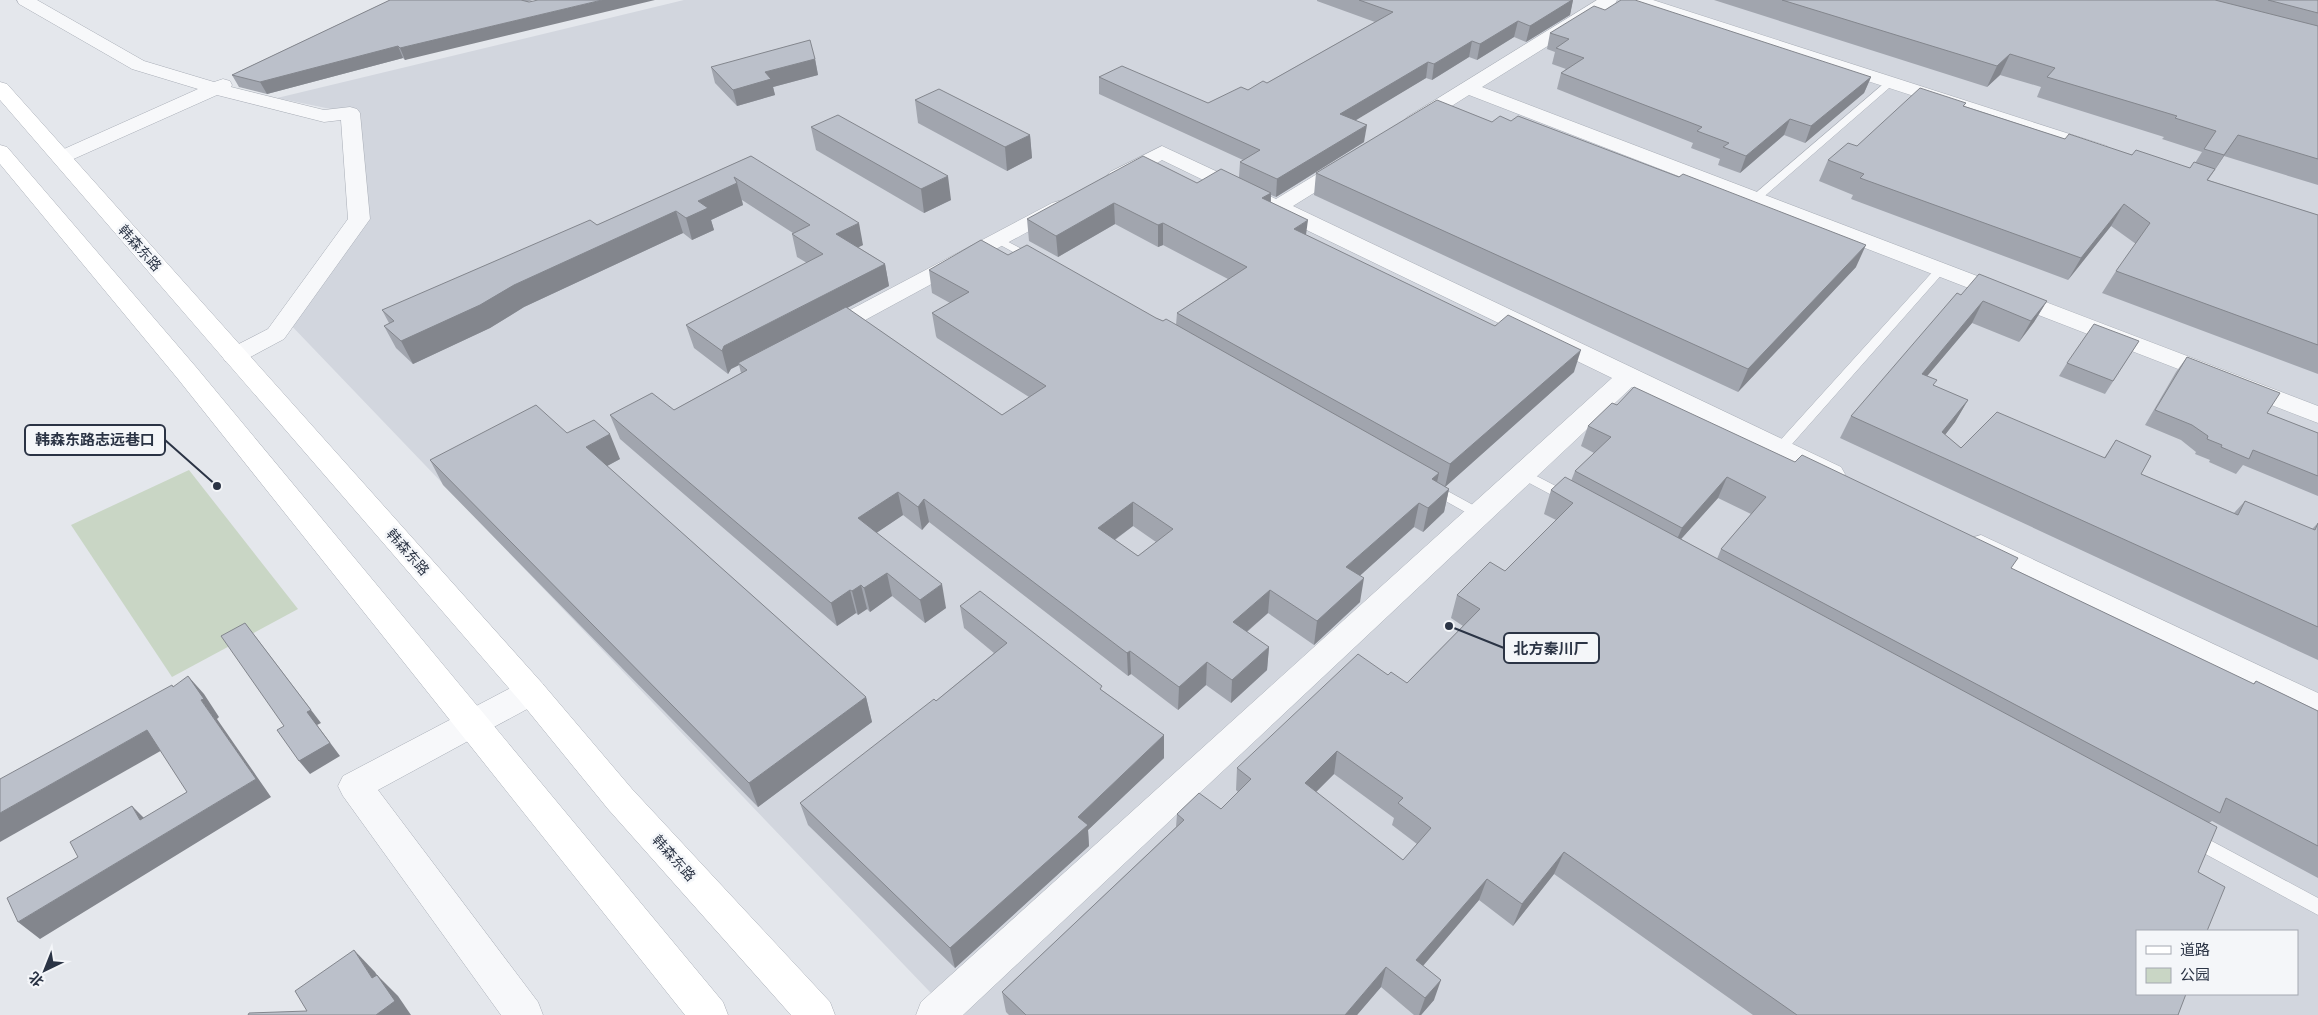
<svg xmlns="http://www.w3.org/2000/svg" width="2318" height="1015" viewBox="0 0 2318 1015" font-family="'IBM Plex Sans','Noto Sans SC',sans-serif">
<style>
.built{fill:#d2d6de;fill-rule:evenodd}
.green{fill:#c9d6c5}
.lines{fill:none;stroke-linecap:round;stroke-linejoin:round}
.lane-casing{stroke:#a9aeb7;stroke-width:1}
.street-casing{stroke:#a9aeb7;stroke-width:1}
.secondary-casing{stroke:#a9aeb7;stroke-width:1}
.lane{fill:#f7f8fa;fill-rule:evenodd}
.street{fill:#f7f8fa;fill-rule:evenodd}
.secondary{fill:#fff;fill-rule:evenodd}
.wall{fill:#a1a5ae;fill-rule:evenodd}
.shaded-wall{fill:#83868d}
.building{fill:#bbc0ca;stroke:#83868d;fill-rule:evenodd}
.labels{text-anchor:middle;stroke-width:5;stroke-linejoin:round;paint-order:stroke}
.street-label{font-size:14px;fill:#2b3445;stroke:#f4f6f9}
.leader{fill:none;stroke:#2b3445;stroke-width:2}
.callout-dot{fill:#2b3445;stroke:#f4f6f9;stroke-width:2}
.callout{fill:#f4f6f9;stroke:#2b3445;stroke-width:2}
.callout-label{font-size:15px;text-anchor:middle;font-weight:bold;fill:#2b3445}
</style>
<rect width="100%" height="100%" fill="#e4e7ec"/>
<path class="built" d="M 684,0 L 2318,0 L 2318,1015 L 952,1015 L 287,321 L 359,219 L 350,113 L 277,98 ZM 2137,931 L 2297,931 L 2297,994 L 2137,994 Z"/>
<path class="green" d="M 189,470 L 298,609 L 172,677 L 71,525 Z"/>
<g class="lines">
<defs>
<g id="lane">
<path d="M 1888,80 L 1896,82 L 1759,201 L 1751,201 L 1751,197 Z"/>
<path d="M 999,237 L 1037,257 L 1039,259 L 1037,261 L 1029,261 L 995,242 L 994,240 Z"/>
<path d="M 1940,267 L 1946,270 L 1944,272 L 1785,452 L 1775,452 L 1773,449 L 1775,446 L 1936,268 Z"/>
<path d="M 1523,469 L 1573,495 L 1575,498 L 1573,501 L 1563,501 L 1518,477 L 1516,474 Z"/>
<path d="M 1431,482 L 1484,511 L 1486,514 L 1484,517 L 1474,517 L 1426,490 L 1424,487 L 1426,484 Z"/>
<path d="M 2193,831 L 2318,898 L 2318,915 L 2187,844 L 2184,839 L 2187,834 Z"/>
</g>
<g id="street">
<path d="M 17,0 L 37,0 L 144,61 L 214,82 L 223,79 L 230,81 L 232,85 L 231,87 L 324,110 L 350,107 L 357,109 L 360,113 L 370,219 L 284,339 L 243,361 L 234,364 L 225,361 L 222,356 L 225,351 L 268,329 L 348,219 L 341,120 L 324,122 L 217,95 L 69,161 L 62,163 L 55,161 L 52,157 L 55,153 L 198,89 L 132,69 L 19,4 Z"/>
<path d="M 1597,0 L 1617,0 L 1615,4 L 1482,87 L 2318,406 L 2318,423 L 1469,95 L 1420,126 L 1413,128 L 1406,126 L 1403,122 L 1406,118 Z"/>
<path d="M 1628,0 L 1653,0 L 2107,146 L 2110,150 L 2107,154 L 2100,156 L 2093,154 L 1630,4 Z"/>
<path d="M 1162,146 L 1276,199 L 1340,160 L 1347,158 L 1354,160 L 1357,164 L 1354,168 L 1293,206 L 1841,467 L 1845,474 L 1841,481 L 1832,483 L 1823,481 L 1632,387 L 963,1015 L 916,1015 L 921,1002 L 1612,378 L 1162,160 C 1147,168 1127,185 1110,180 L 1107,176 L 1110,172 Z"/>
<path d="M 1059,201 L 1066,203 L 1070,207 L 1066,211 L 832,338 L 824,340 L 816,338 L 812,333 L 816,328 L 1052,203 Z"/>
<path d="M 1981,535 L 2318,693 L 2318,720 L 1971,552 L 1967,545 L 1971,538 Z"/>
<path d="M 531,679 L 542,683 L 547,692 L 542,701 L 378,790 L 538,1002 L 543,1015 L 501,1015 L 343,796 L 338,786 L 343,776 L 520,683 Z"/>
</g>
<g id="secondary">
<path d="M 0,82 L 7,84 L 542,683 L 632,789 L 830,1002 L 835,1015 L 791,1015 L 608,809 L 520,701 L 0,100 Z"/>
<path d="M 0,145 L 7,147 L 196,367 L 723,1002 L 728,1015 L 685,1015 L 178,379 L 0,164 Z"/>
</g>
</defs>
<use href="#lane" class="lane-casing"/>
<use href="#street" class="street-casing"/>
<use href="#secondary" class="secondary-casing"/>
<use href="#lane" class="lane"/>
<use href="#street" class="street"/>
<use href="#secondary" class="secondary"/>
</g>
<g class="wall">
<path d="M 390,0 L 533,0 L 527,2 L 405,60 L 403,58 L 267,94 L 239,87 L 232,75 Z"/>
<path d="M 1317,0 L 1573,0 L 1570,15 L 1526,42 L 1514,37 L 1477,60 L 1469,57 L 1432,80 L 1426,78 L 1355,120 L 1364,142 L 1276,197 L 1271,195 L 1271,202 L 1306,235 L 1574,372 L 1445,487 L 1449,489 L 1444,512 L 1423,532 L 1414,527 L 1359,576 L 1360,602 L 1314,645 L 1268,613 L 1247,632 L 1269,647 L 1267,670 L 1231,703 L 1206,685 L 1178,710 L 1131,674 L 1128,676 L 929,522 L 922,530 L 903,515 L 876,533 L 946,608 L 925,623 L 892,596 L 870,612 L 867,609 L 858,615 L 856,613 L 837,626 L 620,439 L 610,415 L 674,410 L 741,373 L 739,365 L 731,369 L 728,374 L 694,348 L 686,325 L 807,263 L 797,257 L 792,234 L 793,233 L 742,200 L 743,205 L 711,220 L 714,230 L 692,240 L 683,233 L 524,307 L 490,328 L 413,364 L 396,348 L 384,326 L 389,323 L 382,310 L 597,225 L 751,156 L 863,245 L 858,247 L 885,264 L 889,286 L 847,308 L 1002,415 L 1029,397 L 937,338 L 936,336 L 932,313 L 950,303 L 932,293 L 929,270 L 1008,255 L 1163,321 L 1176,325 L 1177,313 L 1228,279 L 1163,245 L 1158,247 L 1115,224 L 1058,257 L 1029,241 L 1027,219 L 1197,183 L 1239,177 L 1240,162 L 1243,160 L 1099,94 L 1099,77 L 1208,103 L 1267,83 L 1375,22 L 1317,1 ZM 1133,526 L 1156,542 L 1138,556 L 1115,540 Z"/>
<path d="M 1714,0 L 2318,0 L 2318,185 L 2224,156 L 2208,180 L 2318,215 L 2318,374 L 2102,293 L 2116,271 L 2136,244 L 2111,226 L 2068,280 L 1851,199 L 1853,195 L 1819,181 L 1828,160 L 1857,146 L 1966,103 L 1964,106 L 2065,139 L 2190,168 L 2195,163 L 2202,152 L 2162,139 L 2164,137 L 2037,97 L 2041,87 L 2000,75 L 1987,87 Z"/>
<path d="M 1605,10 L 1871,77 L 1864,93 L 1805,143 L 1784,135 L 1740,173 L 1718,165 L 1720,159 L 1691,148 L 1693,143 L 1557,89 L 1561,73 L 1566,69 L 1552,64 L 1555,52 L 1547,49 L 1550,33 Z"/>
<path d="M 815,59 L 818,75 L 773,87 L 775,95 L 737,106 L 715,83 L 711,67 Z"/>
<path d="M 915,100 L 1030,135 L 1032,158 L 1007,171 L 918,123 Z"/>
<path d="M 811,127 L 951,200 L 924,213 L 816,150 Z"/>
<path d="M 1316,173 L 1856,267 L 1738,392 L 1314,195 Z"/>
<path d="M 1961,295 L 2047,301 L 2034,322 L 2019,342 L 1972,323 L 1927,376 L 1934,386 L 1968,400 L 1955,422 L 1945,435 L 1961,448 L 2104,458 L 2116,440 L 2141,474 L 2234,513 L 2245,501 L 2312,529 L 2318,523 L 2318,660 L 1840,438 L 1851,416 Z"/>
<path d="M 2139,341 L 2105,394 L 2059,376 L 2067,363 Z"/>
<path d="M 2187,357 L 2267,413 L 2318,433 L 2318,496 L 2243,465 L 2236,474 L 2209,462 L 2210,460 L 2195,454 L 2196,452 L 2181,440 L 2145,425 L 2176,372 Z"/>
<path d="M 1588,426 L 2011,568 L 2253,684 L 2256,681 L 2318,711 L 2318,878 L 2212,821 L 2209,823 L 2198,872 L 2207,931 L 2178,1015 L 1753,1015 L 1554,874 L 1513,926 L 1479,900 L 1423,966 L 1434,1000 L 1421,1015 L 1414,1015 L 1381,987 L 1357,1015 L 1009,1015 L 1006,1012 L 1002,992 L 1176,827 L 1177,814 L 1221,809 L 1238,792 L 1236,790 L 1237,768 L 1388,675 L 1407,683 L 1463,626 L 1451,618 L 1457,595 L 1505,571 L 1556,520 L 1544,514 L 1551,490 L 1571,481 L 1575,471 L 1594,453 L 1581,446 ZM 1718,498 L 1751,514 L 1721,549 L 1717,559 L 1681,539 ZM 1334,774 L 1394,818 L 1392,825 L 1417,844 L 1403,860 L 1316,792 Z"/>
<path d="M 567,433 L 620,459 L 607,466 L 866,697 L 872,722 L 758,807 L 443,485 L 430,460 Z"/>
<path d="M 960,606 L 1103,691 L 1164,735 L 1164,758 L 1088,830 L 1089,846 L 955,968 L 808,825 L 800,803 L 936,701 L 994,653 L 964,628 Z"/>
</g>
<g class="shaded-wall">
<path d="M 602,0 L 655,0 L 405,60 L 400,48 Z"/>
<path d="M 1572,0 L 1573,0 L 1570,15 L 1526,42 L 1530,26 Z"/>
<path d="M 1518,21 L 1514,37 L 1477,60 L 1480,44 Z"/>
<path d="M 1472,41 L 1469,57 L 1432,80 L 1434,64 Z"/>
<path d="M 398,46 L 403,58 L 267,94 L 260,82 Z"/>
<path d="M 2010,54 L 2000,75 L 1987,87 L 1997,66 Z"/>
<path d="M 815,59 L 818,75 L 773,87 L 775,95 L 737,106 L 733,90 L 765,72 Z"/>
<path d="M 1428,62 L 1426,78 L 1338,131 L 1340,114 Z"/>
<path d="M 1871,77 L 1864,93 L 1805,143 L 1811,126 Z"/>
<path d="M 1790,119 L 1784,135 L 1740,173 L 1746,156 Z"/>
<path d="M 1367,125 L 1364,142 L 1276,197 L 1277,179 Z"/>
<path d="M 1030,135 L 1032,158 L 1007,171 L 1005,147 Z"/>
<path d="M 2238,135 L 2210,177 L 2224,155 Z"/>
<path d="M 948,176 L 951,200 L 924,213 L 921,189 Z"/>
<path d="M 737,183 L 743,205 L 711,220 L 714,230 L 692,240 L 686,218 L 698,201 Z"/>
<path d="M 1271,193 L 1270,214 L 1262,198 Z"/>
<path d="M 1114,203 L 1115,224 L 1058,257 L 1056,236 Z"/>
<path d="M 2124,204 L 2111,226 L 2068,280 L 2081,258 Z"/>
<path d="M 676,211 L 683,233 L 524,307 L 490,328 L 413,364 L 401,341 L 514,285 Z"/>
<path d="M 1308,220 L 1305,242 L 1294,229 Z"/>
<path d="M 859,223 L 863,245 L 841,256 L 836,234 Z"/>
<path d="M 1163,223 L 1163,245 L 1158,247 L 1158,225 Z"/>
<path d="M 1866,245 L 1856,267 L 1738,392 L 1748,369 Z"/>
<path d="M 885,264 L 889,286 L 740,364 L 738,363 L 739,365 L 731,369 L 728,374 L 722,351 L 724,346 Z"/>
<path d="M 1983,301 L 1972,323 L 1911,395 L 1922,374 Z"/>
<path d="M 2047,301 L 2034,322 L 2019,342 L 2031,321 Z"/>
<path d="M 1581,350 L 1574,372 L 1445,487 L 1450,464 Z"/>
<path d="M 1968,400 L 1955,422 L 1930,454 L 1942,432 Z"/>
<path d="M 610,434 L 620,459 L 596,472 L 586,447 Z"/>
<path d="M 1439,473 L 1434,496 L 1432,479 Z"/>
<path d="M 1727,477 L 1718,498 L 1673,548 L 1682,528 Z"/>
<path d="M 1449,489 L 1444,512 L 1423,532 L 1428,508 Z"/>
<path d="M 898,492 L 903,515 L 863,542 L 858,518 Z"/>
<path d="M 924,499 L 929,522 L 922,530 L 918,507 Z"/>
<path d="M 1133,502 L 1133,526 L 1099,551 L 1098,528 Z"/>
<path d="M 1419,503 L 1414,527 L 1343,591 L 1346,567 Z"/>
<path d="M 887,573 L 892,596 L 870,612 L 864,588 Z"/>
<path d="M 1364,578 L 1360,602 L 1314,645 L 1317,621 Z"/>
<path d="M 942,584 L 946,608 L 925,623 L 920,600 Z"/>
<path d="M 861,585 L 867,609 L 858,615 L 852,591 Z"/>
<path d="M 850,590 L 856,613 L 837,626 L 831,603 Z"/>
<path d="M 1270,590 L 1268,613 L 1231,645 L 1233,622 Z"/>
<path d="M 245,623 L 321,723 L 317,725 L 340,756 L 310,774 L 299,761 Z"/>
<path d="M 1269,647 L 1267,670 L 1231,703 L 1232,680 Z"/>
<path d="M 1130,651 L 1131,674 L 1128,676 L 1127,653 Z"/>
<path d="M 1207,662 L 1206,685 L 1178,710 L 1179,687 Z"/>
<path d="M 188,676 L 204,694 L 219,717 L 217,719 L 271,797 L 40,939 L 18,922 L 256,779 L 201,700 Z"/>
<path d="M 866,697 L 872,722 L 758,807 L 749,783 Z"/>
<path d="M 147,730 L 164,749 L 0,842 L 0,813 Z"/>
<path d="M 1164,735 L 1164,758 L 1088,830 L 1089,846 L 955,968 L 950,948 L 1078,817 Z"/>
<path d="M 1337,751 L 1334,774 L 1302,806 L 1305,783 Z"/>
<path d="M 132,806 L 150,824 L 140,820 Z"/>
<path d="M 1564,852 L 1554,874 L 1513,926 L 1522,904 Z"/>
<path d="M 1487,879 L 1479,900 L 1410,981 L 1416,960 Z"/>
<path d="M 354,950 L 375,972 L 393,1000 L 372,978 Z"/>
<path d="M 1386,967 L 1381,987 L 1357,1015 L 1345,1015 Z"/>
<path d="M 377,975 L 398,996 L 411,1015 L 376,1015 Z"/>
<path d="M 1441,980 L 1434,1000 L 1421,1015 L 1419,1015 L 1425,998 Z"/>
</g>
<g class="building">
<path d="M 390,0 L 521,0 L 529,2 L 538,0 L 602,0 L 400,48 L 398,46 L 260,82 L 232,75 Z"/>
<path d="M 1359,0 L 1572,0 L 1530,26 L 1518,21 L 1480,44 L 1472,41 L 1434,64 L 1428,62 L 1340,114 L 1367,125 L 1277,179 L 1240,162 L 1260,150 L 1099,77 L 1122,66 L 1208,103 L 1241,87 L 1248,90 L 1263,81 L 1267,83 L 1393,12 Z"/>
<path d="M 1621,0 L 1635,0 L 1871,77 L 1811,126 L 1790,119 L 1746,156 L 1723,147 L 1729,143 L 1697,131 L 1702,127 L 1561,73 L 1584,58 L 1556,48 L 1569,39 L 1550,33 L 1594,6 L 1605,10 Z"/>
<path d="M 1782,0 L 2215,0 L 2318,26 L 2318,159 L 2238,135 L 2224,155 L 2204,149 L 2216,131 L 2175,118 L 2177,116 L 2047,77 L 2055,68 L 2010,54 L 1997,66 Z"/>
<path d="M 2268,0 L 2318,0 L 2318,13 Z"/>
<path d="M 810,40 L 815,59 L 765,72 L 771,79 L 733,90 L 711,67 Z"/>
<path d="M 1920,88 L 1966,103 L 1963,106 L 2065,139 L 2069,134 L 2132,155 L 2136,150 L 2190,168 L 2194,162 L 2215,169 L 2207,180 L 2318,215 L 2318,345 L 2116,271 L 2150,223 L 2124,204 L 2081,258 L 1860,178 L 1864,174 L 1828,160 L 1848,143 L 1857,146 Z"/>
<path d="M 939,89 L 1030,135 L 1005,147 L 915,100 Z"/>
<path d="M 1437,100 L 1492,122 L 1500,116 L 1511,121 L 1518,116 L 1679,177 L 1683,174 L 1866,245 L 1748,369 L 1316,173 Z"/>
<path d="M 838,115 L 948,176 L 921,189 L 811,127 Z"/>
<path d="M 751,156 L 859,223 L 836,234 L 885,264 L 724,346 L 722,351 L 686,325 L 823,254 L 792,234 L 810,225 L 734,177 L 737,183 L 698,201 L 708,208 L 686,218 L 676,211 L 514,285 L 480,305 L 401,341 L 384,326 L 394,321 L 382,310 L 590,220 L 597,225 Z"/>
<path d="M 1143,156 L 1197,183 L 1221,169 L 1271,193 L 1262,198 L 1308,220 L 1294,229 L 1495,326 L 1508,315 L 1581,350 L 1450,464 L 1177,313 L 1247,267 L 1163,223 L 1158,225 L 1114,203 L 1056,236 L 1027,219 Z"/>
<path d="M 981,240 L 1008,255 L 1027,245 L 1156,318 L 1163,321 L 1166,319 L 1439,473 L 1432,479 L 1449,489 L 1428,508 L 1419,503 L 1346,567 L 1364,578 L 1317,621 L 1270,590 L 1233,622 L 1269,647 L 1232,680 L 1207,662 L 1179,687 L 1130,651 L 1127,653 L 924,499 L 918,507 L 898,492 L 858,518 L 942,584 L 920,600 L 887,573 L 864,588 L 861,585 L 852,591 L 850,590 L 831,603 L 610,415 L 652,393 L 674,410 L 747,370 L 738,363 L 846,307 L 1002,415 L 1046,386 L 932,313 L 969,292 L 929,270 ZM 1133,502 L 1173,529 L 1138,556 L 1098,528 Z"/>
<path d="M 1979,274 L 2047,301 L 2031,321 L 1983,301 L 1922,374 L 1937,380 L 1933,385 L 1968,400 L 1942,432 L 1961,448 L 1997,412 L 2105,458 L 2116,440 L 2151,456 L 2141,474 L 2238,515 L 2245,501 L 2315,530 L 2318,523 L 2318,627 L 1851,416 L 1957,293 L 1961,295 Z"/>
<path d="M 2094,324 L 2139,341 L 2113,381 L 2067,363 Z"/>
<path d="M 2187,357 L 2280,393 L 2267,413 L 2318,433 L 2318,476 L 2253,450 L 2249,459 L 2221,447 L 2222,445 L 2207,439 L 2208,436 L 2192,425 L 2155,410 Z"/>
<path d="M 1634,387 L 1795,462 L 1802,455 L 2018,558 L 2011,568 L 2254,684 L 2256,681 L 2318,711 L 2318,846 L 2226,798 L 2220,813 L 1721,549 L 1766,497 L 1727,477 L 1682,528 L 1575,471 L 1611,437 L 1588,426 L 1612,403 L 1617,405 Z"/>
<path d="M 536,405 L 567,433 L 594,420 L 610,434 L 586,447 L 866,697 L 749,783 L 430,460 Z"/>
<path d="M 1565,477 L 2217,827 L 2198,872 L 2225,887 L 2207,931 L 2137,931 L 2137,994 L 2186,994 L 2178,1015 L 1797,1015 L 1564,852 L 1522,904 L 1487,879 L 1416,960 L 1441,980 L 1425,998 L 1386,967 L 1345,1015 L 1026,1015 L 1002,992 L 1184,820 L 1177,814 L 1199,793 L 1221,809 L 1251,779 L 1237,768 L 1358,654 L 1388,675 L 1391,672 L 1407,683 L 1480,609 L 1457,595 L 1490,562 L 1505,571 L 1573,503 L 1551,490 ZM 1337,751 L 1403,798 L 1398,803 L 1431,828 L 1403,860 L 1305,783 Z"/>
<path d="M 980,591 L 1102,686 L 1100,689 L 1164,735 L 1078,817 L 1088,825 L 950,948 L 800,803 L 934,699 L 936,701 L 1007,643 L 960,606 Z"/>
<path d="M 245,623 L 311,710 L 307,712 L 330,743 L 299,761 L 277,730 L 284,726 L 221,636 Z"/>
<path d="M 188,676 L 204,699 L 201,700 L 256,779 L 18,922 L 7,898 L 78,857 L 70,842 L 132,806 L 140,820 L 187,792 L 147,730 L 0,813 L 0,779 L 172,685 L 173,687 Z"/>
<path d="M 354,950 L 372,978 L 377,975 L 395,1001 L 376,1015 L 248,1015 L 249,1013 L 307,1011 L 295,991 Z"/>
</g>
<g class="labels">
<g class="street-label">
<text transform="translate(140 248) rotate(48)" y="5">韩森东路</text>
<text transform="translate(408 552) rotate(49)" y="5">韩森东路</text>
<text transform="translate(674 858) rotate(48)" y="5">韩森东路</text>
</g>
</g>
<path class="leader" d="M217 486L165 440M1449 626L1504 648"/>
<g class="callout-dot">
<circle cx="217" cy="486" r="5"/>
<circle cx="1449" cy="626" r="5"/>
</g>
<g class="callout">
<rect x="25" y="425" width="140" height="30" rx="5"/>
<rect x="1504" y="633" width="95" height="30" rx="5"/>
</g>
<g class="callout-label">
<text x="95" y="445">韩森东路志远巷口</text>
<text x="1551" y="654">北方秦川厂</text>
</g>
<rect x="2136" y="930" width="162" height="65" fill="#f4f6f9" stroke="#a4a8b1"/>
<rect x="2146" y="946" width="25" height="8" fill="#ffffff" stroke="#a4a8b1"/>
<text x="2180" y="955" font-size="15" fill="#2b3445">道路</text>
<rect x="2146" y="968" width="25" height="15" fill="#c9d6c5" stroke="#a4a8b1"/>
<text x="2180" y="980" font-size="15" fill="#2b3445">公园</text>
<g transform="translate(45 970) rotate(223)" stroke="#f4f6f9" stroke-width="4" paint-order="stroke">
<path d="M0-4L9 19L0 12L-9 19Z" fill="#2b3445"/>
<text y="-8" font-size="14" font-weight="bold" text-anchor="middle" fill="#2b3445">北</text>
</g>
</svg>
